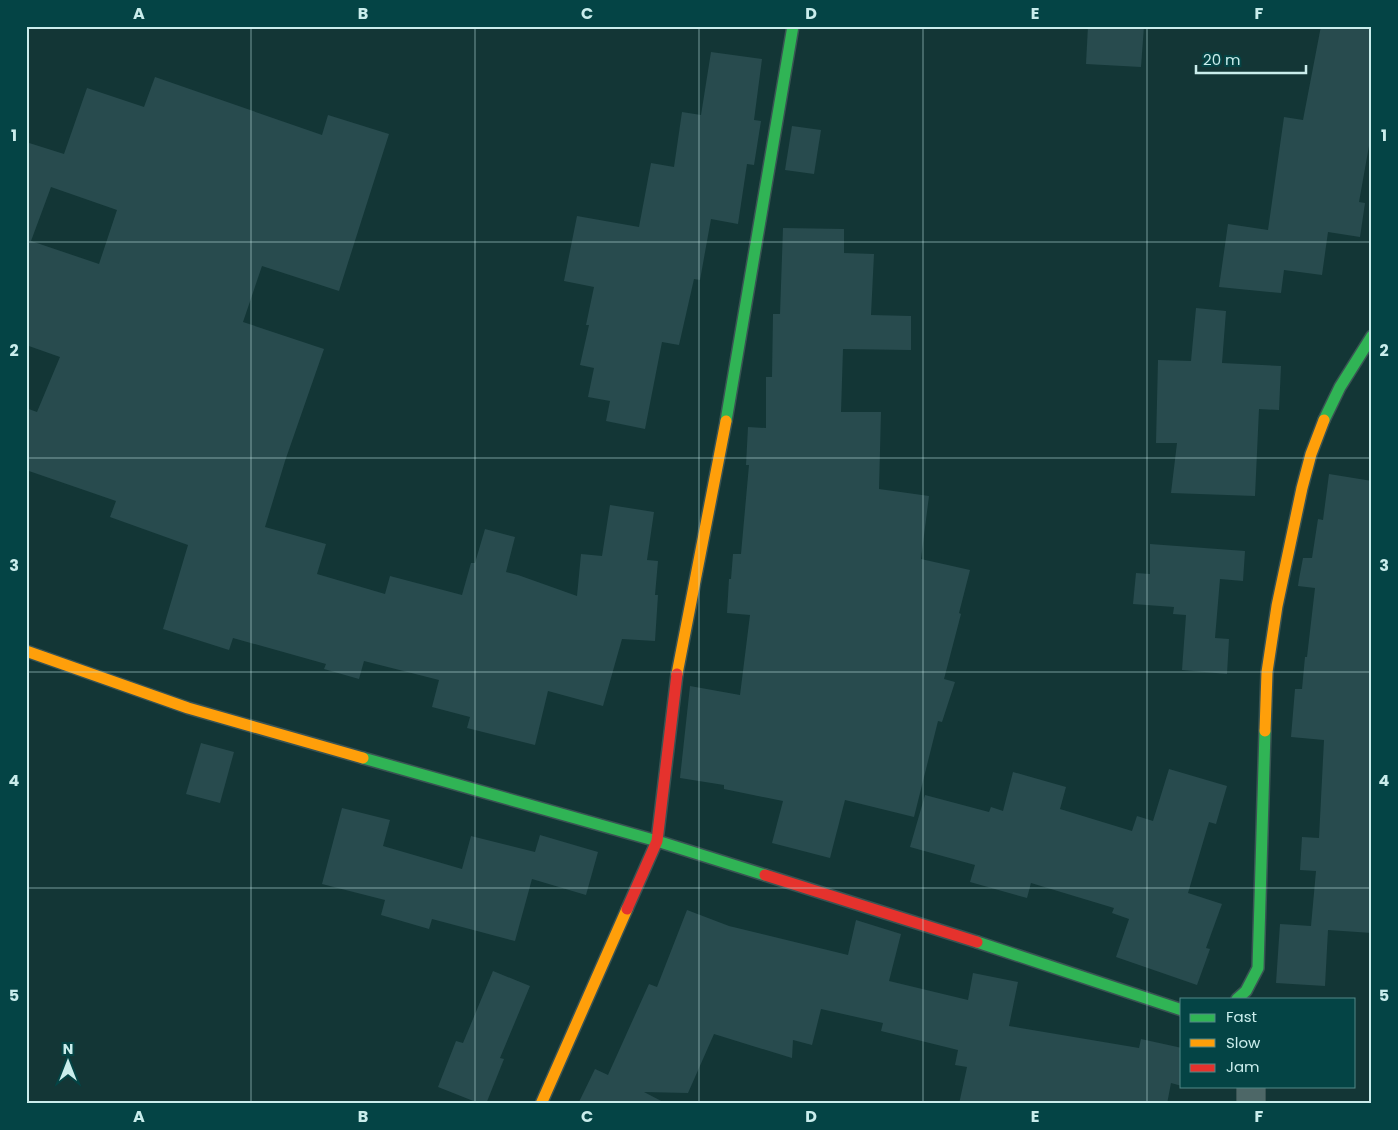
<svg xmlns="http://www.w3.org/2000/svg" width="1398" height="1130" viewBox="0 0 1398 1130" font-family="Poppins,sans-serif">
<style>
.building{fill:#284b4e;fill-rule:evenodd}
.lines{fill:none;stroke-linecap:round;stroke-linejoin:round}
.street-casing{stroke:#395353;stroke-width:30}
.fast-casing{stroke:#395353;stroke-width:14}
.slow-casing{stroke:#395353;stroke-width:14}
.jam-casing{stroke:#395353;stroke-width:14}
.street{stroke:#4d6767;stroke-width:28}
.fast{stroke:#30b455;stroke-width:11}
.slow{stroke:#ff9f0a;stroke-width:11}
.jam{stroke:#e5322d;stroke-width:11}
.grid{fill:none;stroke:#caedec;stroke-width:1;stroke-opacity:0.55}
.neatline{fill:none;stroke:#caedec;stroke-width:2}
.grid-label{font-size:16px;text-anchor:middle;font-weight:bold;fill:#caedec}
</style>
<rect width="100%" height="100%" fill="#133636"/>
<g class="building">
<path d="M 1088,26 L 1144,26 L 1141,67 L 1086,64 Z"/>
<path d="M 1321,26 L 1372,26 L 1372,129 L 1359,202 L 1365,203 L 1360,237 L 1328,232 L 1322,275 L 1284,270 L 1281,293 L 1219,287 L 1228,224 L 1268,230 L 1284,117 L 1303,120 Z"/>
<path d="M 711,52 L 762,59 L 754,120 L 761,121 L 754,165 L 747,164 L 738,224 L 711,219 L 700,280 L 694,279 L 679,345 L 662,342 L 645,429 L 606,421 L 610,401 L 588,397 L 594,368 L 580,365 L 589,325 L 586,325 L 594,287 L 564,281 L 577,216 L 639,227 L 651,163 L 674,167 L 682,112 L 701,115 Z"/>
<path d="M 155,77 L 322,135 L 328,115 L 389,134 L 339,291 L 262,266 L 243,322 L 324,349 L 285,461 L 265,527 L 326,544 L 317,574 L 385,594 L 390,576 L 462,595 L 471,563 L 475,563 L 485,529 L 515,537 L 506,572 L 518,575 L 577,596 L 581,554 L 602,556 L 610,505 L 654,512 L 647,560 L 658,561 L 655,595 L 658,595 L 655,641 L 622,639 L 603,706 L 548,691 L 535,745 L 467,728 L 470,717 L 432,707 L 439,680 L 364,661 L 359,679 L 324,669 L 326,664 L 233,638 L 229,650 L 163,629 L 188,545 L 110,517 L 116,501 L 26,470 L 26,408 L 37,412 L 60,357 L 26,345 L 26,142 L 64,154 L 87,88 L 144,107 ZM 51,187 L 117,210 L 99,264 L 31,241 Z"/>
<path d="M 792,126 L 821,130 L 814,174 L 785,170 Z"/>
<path d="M 783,228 L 844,229 L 844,253 L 874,254 L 871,315 L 911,316 L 911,350 L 843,349 L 841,412 L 881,412 L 879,489 L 929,496 L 921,559 L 970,570 L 959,613 L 961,614 L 944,679 L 955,682 L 942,722 L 938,721 L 914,817 L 845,800 L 830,858 L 772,843 L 783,801 L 724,789 L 724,785 L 680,778 L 690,686 L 740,695 L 750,615 L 727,613 L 729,579 L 731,579 L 733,554 L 741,554 L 749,465 L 746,465 L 748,427 L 766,428 L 766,377 L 772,377 L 773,314 L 780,314 Z"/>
<path d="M 1196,308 L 1226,311 L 1222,363 L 1281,366 L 1279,410 L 1259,409 L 1255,496 L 1171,493 L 1177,443 L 1156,443 L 1158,360 L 1191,361 Z"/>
<path d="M 1329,474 L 1372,481 L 1372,933 L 1328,930 L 1325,986 L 1276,983 L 1280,924 L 1311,926 L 1316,871 L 1300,870 L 1302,837 L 1319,838 L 1324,740 L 1291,737 L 1295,689 L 1302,689 L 1305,657 L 1307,657 L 1315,588 L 1298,586 L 1299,579 L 1303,558 L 1312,558 L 1318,519 L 1323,520 Z"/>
<path d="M 1150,544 L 1245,551 L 1243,581 L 1220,579 L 1215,638 L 1229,639 L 1227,674 L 1182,670 L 1186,615 L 1173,614 L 1174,607 L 1133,604 L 1136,573 L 1150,574 Z"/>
<path d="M 201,743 L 234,752 L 220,803 L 186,794 Z"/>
<path d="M 1169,769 L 1227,786 L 1216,824 L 1209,822 L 1188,893 L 1222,904 L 1206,948 L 1210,949 L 1197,985 L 1116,957 L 1129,919 L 1112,913 L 1114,908 L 1031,883 L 1027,898 L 970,882 L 975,865 L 910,847 L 925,795 L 989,812 L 991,807 L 1003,811 L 1013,772 L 1066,787 L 1060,809 L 1132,831 L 1137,816 L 1153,821 Z"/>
<path d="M 342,808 L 390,820 L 383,846 L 462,869 L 471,836 L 535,852 L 540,835 L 598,852 L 586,895 L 532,879 L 515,941 L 432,919 L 429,929 L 381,915 L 385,900 L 322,884 Z"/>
<path d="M 687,910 L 729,926 L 848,955 L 856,920 L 901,934 L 889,981 L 968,1000 L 973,973 L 1018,982 L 1009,1026 L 1139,1048 L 1141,1039 L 1182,1048 L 1182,1086 L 1171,1083 L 1167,1104 L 959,1104 L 967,1067 L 955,1065 L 958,1050 L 881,1031 L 883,1023 L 821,1009 L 812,1045 L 793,1040 L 792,1058 L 714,1034 L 688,1093 L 644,1092 L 667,1104 L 578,1104 L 595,1069 L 608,1075 L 649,984 L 657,987 Z"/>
<path d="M 493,971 L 530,986 L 500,1058 L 504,1059 L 486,1104 L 481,1104 L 438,1087 L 456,1041 L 463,1043 Z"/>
</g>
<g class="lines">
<defs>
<path id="street" d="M 1251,1104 L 1251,1086"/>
<g id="fast">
<path d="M 1324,420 L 1340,387 L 1372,336"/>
<path d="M 726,421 L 793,26"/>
<path d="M 363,758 L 657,841 L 765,875"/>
<path d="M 977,942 L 1182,1010"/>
<path d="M 1237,999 L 1246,991 L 1258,968 L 1265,731"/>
</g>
<g id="slow">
<path d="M 26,651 L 188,708 L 363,758"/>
<path d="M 677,674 L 726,421"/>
<path d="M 1265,731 L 1267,672 L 1277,606 L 1302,488 L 1311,454 L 1324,420"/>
<path d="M 541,1104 L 627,909"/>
</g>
<g id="jam">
<path d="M 765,875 L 977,942"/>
<path d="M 627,909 L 657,841 L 677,674"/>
</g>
</defs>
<use href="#street" class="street-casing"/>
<use href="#fast" class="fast-casing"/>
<use href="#slow" class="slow-casing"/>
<use href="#jam" class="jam-casing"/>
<use href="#street" class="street"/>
<use href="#fast" class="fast"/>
<use href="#slow" class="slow"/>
<use href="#jam" class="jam"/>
</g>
<path class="grid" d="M 251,26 L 251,1104M 475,26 L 475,1104M 699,26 L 699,1104M 923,26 L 923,1104M 1147,26 L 1147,1104M 26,242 L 1372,242M 26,458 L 1372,458M 26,672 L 1372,672M 26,888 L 1372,888"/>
<rect width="1398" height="1130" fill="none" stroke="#044445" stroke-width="55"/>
<rect x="1180" y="998" width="175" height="90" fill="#044445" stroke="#538888"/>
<rect x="1190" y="1014" width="25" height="8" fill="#30b455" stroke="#538888"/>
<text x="1226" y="1022" font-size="15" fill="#caedec">Fast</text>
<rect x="1190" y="1039" width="25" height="8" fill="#ff9f0a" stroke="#538888"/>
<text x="1226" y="1048" font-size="15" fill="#caedec">Slow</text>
<rect x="1190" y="1064" width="25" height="8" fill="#e5322d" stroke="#538888"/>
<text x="1226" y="1072" font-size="15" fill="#caedec">Jam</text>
<g transform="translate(68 1062)" stroke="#044445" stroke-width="4" paint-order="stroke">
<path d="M0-4L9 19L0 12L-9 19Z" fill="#caedec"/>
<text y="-8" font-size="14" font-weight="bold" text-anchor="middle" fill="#caedec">N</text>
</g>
<path d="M1196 65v8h110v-8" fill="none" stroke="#caedec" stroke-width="2.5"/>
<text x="1203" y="65" font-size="15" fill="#caedec" stroke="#044445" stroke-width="4" paint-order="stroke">20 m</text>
<rect x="28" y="28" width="1342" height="1074" class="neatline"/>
<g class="grid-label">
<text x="139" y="19">A</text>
<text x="363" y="19">B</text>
<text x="587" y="19">C</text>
<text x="811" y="19">D</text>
<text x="1035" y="19">E</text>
<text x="1259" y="19">F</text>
<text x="14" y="141">1</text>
<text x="1384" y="141">1</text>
<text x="14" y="356">2</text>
<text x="1384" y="356">2</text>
<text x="14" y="571">3</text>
<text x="1384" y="571">3</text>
<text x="14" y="786">4</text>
<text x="1384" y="786">4</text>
<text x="14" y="1001">5</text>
<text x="1384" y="1001">5</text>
<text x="139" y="1122">A</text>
<text x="363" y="1122">B</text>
<text x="587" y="1122">C</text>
<text x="811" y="1122">D</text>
<text x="1035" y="1122">E</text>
<text x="1259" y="1122">F</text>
</g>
</svg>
